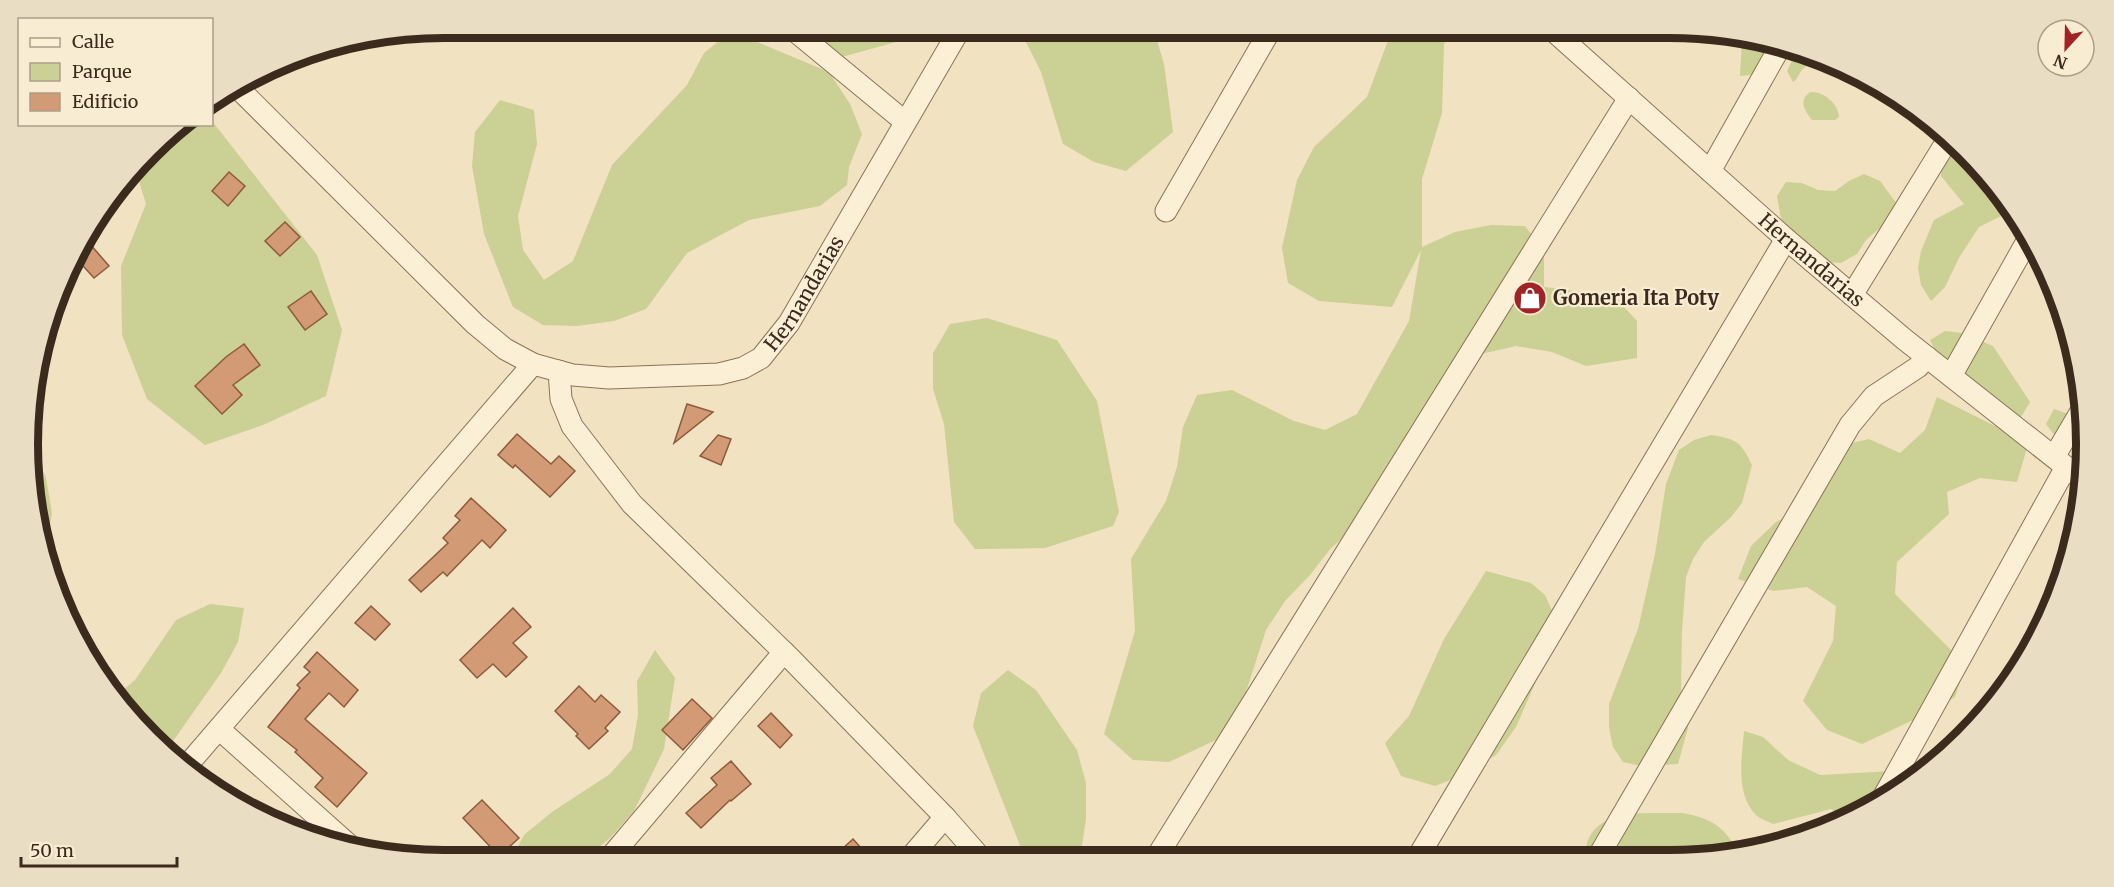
<svg xmlns="http://www.w3.org/2000/svg" width="2114" height="887" viewBox="0 0 2114 887" font-family="Merriweather,serif">
<style>
.green{fill:#cbd094}
.building{fill:#d29a75;stroke:#8e5a3b;stroke-width:1.5}
.lines{fill:none;stroke-linecap:round;stroke-linejoin:round}
.minor-casing{stroke:#8c7357;stroke-width:23}
.minor{stroke:#fbefd6;stroke-width:21}
.labels{text-anchor:middle;stroke-width:4.5;stroke-linejoin:round;paint-order:stroke}
.street-label{font-size:20px;fill:#3b2b1d;stroke:#f8ecd2}
.poi-label{font-size:20px;font-weight:bold;fill:#3b2b1d;stroke:#f8ecd2;text-anchor:start}
.rim{fill:none;stroke:#3b2b1d;stroke-width:8}
</style>
<rect width="100%" height="100%" fill="#f1e2c2"/>
<g class="green">
<path d="M 802,27 L 912,27 L 907,39 L 838,58 Z"/>
<path d="M 1023,27 L 1153,27 L 1164,64 L 1173,132 L 1126,171 L 1094,162 L 1063,144 L 1041,72 L 1025,40 Z"/>
<path d="M 1393,27 L 1449,27 L 1444,45 L 1442,113 L 1422,179 L 1422,247 L 1455,232 L 1491,225 L 1525,226 L 1544,251 L 1544,287 L 1614,296 L 1637,321 L 1637,358 L 1586,366 L 1552,352 L 1516,346 L 1481,354 L 1388,499 L 1331,548 L 1310,575 L 1285,601 L 1266,630 L 1233,732 L 1169,762 L 1133,760 L 1104,734 L 1135,631 L 1131,559 L 1166,501 L 1177,467 L 1183,427 L 1197,395 L 1232,390 L 1294,421 L 1325,430 L 1357,414 L 1409,321 L 1421,250 L 1392,307 L 1319,301 L 1288,283 L 1282,248 L 1297,180 L 1314,147 L 1367,97 Z"/>
<path d="M 731,31 L 829,72 L 850,104 L 862,134 L 849,167 L 847,185 L 820,206 L 749,220 L 687,253 L 646,309 L 614,321 L 577,326 L 543,325 L 513,307 L 484,234 L 472,166 L 475,132 L 500,100 L 534,110 L 537,144 L 518,216 L 523,250 L 544,280 L 573,261 L 612,165 L 687,85 L 704,53 Z"/>
<path d="M 1742,39 L 1785,46 L 1758,74 L 1740,76 Z"/>
<path d="M 1798,48 L 1816,55 C 1813,62 1807,64 1802,70 C 1798,75 1798,79 1793,82 L 1787,71 Z"/>
<path d="M 1811,92 C 1825,92 1838,104 1839,117 L 1835,120 L 1812,120 C 1804,110 1798,99 1811,92 Z"/>
<path d="M 212,121 L 317,255 L 342,330 L 326,396 L 263,425 L 205,445 L 147,399 L 122,335 L 121,266 L 146,204 L 136,171 L 169,130 L 177,125 L 212,124 Z"/>
<path d="M 1960,153 C 1983,166 1999,188 2013,210 L 1979,227 L 1960,256 L 1945,287 L 1931,301 L 1921,285 L 1918,268 L 1921,251 L 1934,220 L 1964,204 L 1941,176 L 1941,158 Z"/>
<path d="M 1864,174 L 1880,181 L 1900,208 L 1893,217 L 1866,240 L 1857,254 L 1841,263 L 1824,262 L 1783,231 L 1777,196 L 1786,182 L 1802,183 L 1818,190 L 1835,191 L 1849,181 Z"/>
<path d="M 987,318 L 1057,340 L 1097,401 L 1119,512 L 1113,526 L 1045,548 L 975,549 L 954,522 L 944,424 L 933,389 L 933,353 L 950,324 Z"/>
<path d="M 1945,331 L 1962,333 L 1993,346 L 2030,402 L 2021,417 L 1939,358 L 1930,340 Z"/>
<path d="M 1937,397 L 1999,428 L 2027,448 L 2017,482 L 1980,478 L 1947,492 L 1949,514 L 1897,562 L 1895,594 L 1966,665 L 1955,697 L 1924,715 L 1862,744 L 1827,730 L 1803,701 L 1833,641 L 1836,606 L 1807,587 L 1773,591 L 1738,579 L 1751,546 L 1776,522 L 1807,507 L 1835,447 L 1869,439 L 1900,453 L 1925,430 Z"/>
<path d="M 2054,409 L 2086,420 L 2085,448 C 2065,447 2058,441 2046,424 Z"/>
<path d="M 1711,435 C 1737,439 1741,442 1752,465 L 1742,503 L 1731,517 L 1704,542 L 1693,559 L 1686,577 L 1682,631 L 1681,691 L 1688,728 L 1678,764 L 1641,766 L 1623,762 L 1613,747 L 1609,727 L 1609,704 L 1638,629 L 1655,554 L 1666,484 L 1679,450 L 1694,440 Z"/>
<path d="M 33,450 L 46,478 L 52,513 L 45,551 L 35,524 Z"/>
<path d="M 1486,571 L 1531,583 L 1545,595 L 1561,631 L 1550,649 L 1516,727 L 1496,755 L 1465,774 L 1435,786 L 1401,776 L 1385,743 L 1409,716 L 1444,639 Z"/>
<path d="M 210,604 L 244,608 L 238,642 L 221,673 L 166,751 L 131,718 L 115,697 L 135,680 L 176,620 Z"/>
<path d="M 655,650 L 675,678 L 664,749 L 634,811 L 610,838 L 583,860 L 511,860 L 524,835 L 552,812 L 610,774 L 632,749 L 638,715 L 637,681 Z"/>
<path d="M 2028,651 L 2017,675 L 2004,690 L 2000,681 L 2008,664 Z"/>
<path d="M 1008,670 L 1036,690 L 1077,750 L 1086,783 L 1086,819 L 1080,858 L 1025,858 L 973,726 L 981,693 Z"/>
<path d="M 1744,731 L 1763,737 L 1788,760 L 1820,775 L 1893,771 L 1905,782 L 1846,819 L 1831,809 L 1773,824 C 1768,821 1760,819 1756,815 C 1735,794 1742,757 1744,731 Z"/>
<path d="M 1682,813 C 1711,818 1724,826 1739,853 L 1725,856 L 1585,857 C 1587,805 1645,814 1682,813 Z"/>
</g>
<g class="building">
<path d="M 229,172 L 245,186 L 228,206 L 212,191 Z"/>
<path d="M 285,222 L 300,237 L 280,256 L 265,241 Z"/>
<path d="M 90,244 L 109,266 L 94,278 L 75,257 Z"/>
<path d="M 311,291 L 327,314 L 305,330 L 288,307 Z"/>
<path d="M 244,344 L 260,365 L 233,385 L 242,395 L 222,414 L 195,386 L 226,357 Z"/>
<path d="M 687,404 L 713,412 L 674,443 Z"/>
<path d="M 517,434 L 551,464 L 559,456 L 575,471 L 550,497 L 515,465 L 513,468 L 498,455 Z"/>
<path d="M 718,435 L 731,439 L 721,465 L 700,456 Z"/>
<path d="M 471,498 L 506,530 L 490,548 L 482,540 L 447,576 L 443,572 L 421,592 L 409,580 L 448,543 L 443,538 L 460,520 L 455,516 Z"/>
<path d="M 371,606 L 390,624 L 375,640 L 355,623 Z"/>
<path d="M 513,608 L 531,627 L 513,643 L 527,657 L 506,677 L 493,664 L 477,678 L 460,660 Z"/>
<path d="M 317,652 L 358,690 L 344,707 L 329,693 L 305,719 L 367,773 L 337,807 L 315,787 L 323,778 L 295,752 L 297,750 L 268,727 L 300,688 L 297,685 L 310,672 L 304,667 Z"/>
<path d="M 579,686 L 595,702 L 601,695 L 620,712 L 605,728 L 608,731 L 589,749 L 576,736 L 578,734 L 555,711 Z"/>
<path d="M 692,699 L 712,718 L 683,750 L 662,730 Z"/>
<path d="M 771,713 L 792,735 L 780,748 L 758,726 Z"/>
<path d="M 731,761 L 751,784 L 731,801 L 730,800 L 701,828 L 686,813 L 717,785 L 711,778 Z"/>
<path d="M 482,800 L 519,838 L 499,856 L 463,818 Z"/>
<path d="M 853,839 L 871,859 L 831,859 Z"/>
</g>
<g class="lines">
<defs>
<g id="minor">
<path d="M 790,27 L 904,121"/>
<path id="s1" d="M 1549,27 L 1786,239 L 1904,339 L 2084,481"/>
<path id="s2" d="M 234,84 L 475,324 L 505,349 L 533,364 L 573,375 L 609,378 L 719,374 L 743,368 L 761,358 L 789,323 L 961,27"/>
<path d="M 1710,171 L 1781,45"/>
<path d="M 1166,211 L 1272,27"/>
<path d="M 1852,295 L 1950,136"/>
<path d="M 559,371 L 561,399 L 572,426 L 632,504 L 792,660 L 945,817 L 981,858"/>
<path d="M 1951,376 L 2030,236"/>
<path d="M 2054,457 L 2084,406"/>
<path d="M 219,729 L 348,844"/>
<path d="M 184,769 L 533,364"/>
<path d="M 1885,794 L 2066,467"/>
<path d="M 1418,857 L 1786,239"/>
<path d="M 1598,857 L 1850,425 L 1874,396 L 1918,367 L 1927,357"/>
<path d="M 1156,858 L 1629,98"/>
<path d="M 909,859 L 945,817"/>
<path d="M 608,860 L 784,652"/>
</g>
</defs>
<use href="#minor" class="minor-casing"/>
<use href="#minor" class="minor"/>
</g>
<defs>
<symbol id="shop-disc" viewBox="-11 -11 22 22"><circle r="9.5" fill="#a02326" stroke="#f8ecd2"/><path d="M-5-2.5h2.3a2.7 3.5 0 0 1 5.4 0H5L5.5 6h-11ZM-1.5-2.5h3a1.5 2.3 0 0 0-3 0Z" fill="#fff"/></symbol>
</defs>
<g fill-rule="evenodd">
<use href="#shop-disc" x="1511" y="279" width="38" height="38"/>
</g>
<g class="labels">
<g class="street-label">
<text dy="7" stroke="none"><textPath href="#s1" startOffset="351">Hernandarias</textPath></text>
<text dy="7" stroke="none"><textPath href="#s2" startOffset="722">Hernandarias</textPath></text>
</g>
<g class="poi-label">
<text x="1553" y="305">Gomeria Ita Poty</text>
</g>
</g>
<path d="M0 0H2114V887H0ZM444 38H1670A406 406 0 0 1 2076 444V444A406 406 0 0 1 1670 850H444A406 406 0 0 1 38 444V444A406 406 0 0 1 444 38Z" fill="#e9ddc4" fill-rule="evenodd"/>
<path class="rim" d="M444 38H1670A406 406 0 0 1 2076 444V444A406 406 0 0 1 1670 850H444A406 406 0 0 1 38 444V444A406 406 0 0 1 444 38Z"/>
<rect x="18" y="18" width="195" height="108" fill="#f8ecd2" stroke="#ac9f8a" stroke-width="1.5"/>
<rect x="30" y="38" width="30" height="9" fill="#fbefd6" stroke="#ac9f8a" stroke-width="1.5"/>
<text x="72" y="48" font-size="18" fill="#3b2b1d">Calle</text>
<rect x="30" y="63" width="30" height="18" fill="#cbd094" stroke="#ac9f8a" stroke-width="1.5"/>
<text x="72" y="78" font-size="18" fill="#3b2b1d">Parque</text>
<rect x="30" y="93" width="30" height="18" fill="#d29a75" stroke="#ac9f8a" stroke-width="1.5"/>
<text x="72" y="108" font-size="18" fill="#3b2b1d">Edificio</text>
<g transform="translate(2066 48) rotate(202)"><circle r="28" fill="#f8ecd2" stroke="#ac9f8a" stroke-width="1.5"/>
<path d="M0-4.5L10 22L0 15L-10 22Z" fill="#a02326"/>
<text y="-9" font-size="16" font-weight="bold" text-anchor="middle" fill="#3b2b1d">N</text>
</g>
<path d="M21 857v9h156v-9" fill="none" stroke="#3b2b1d" stroke-width="3"/>
<text x="30" y="857" font-size="18" fill="#3b2b1d" stroke="#f8ecd2" stroke-width="4.5" paint-order="stroke">50 m</text>
</svg>
